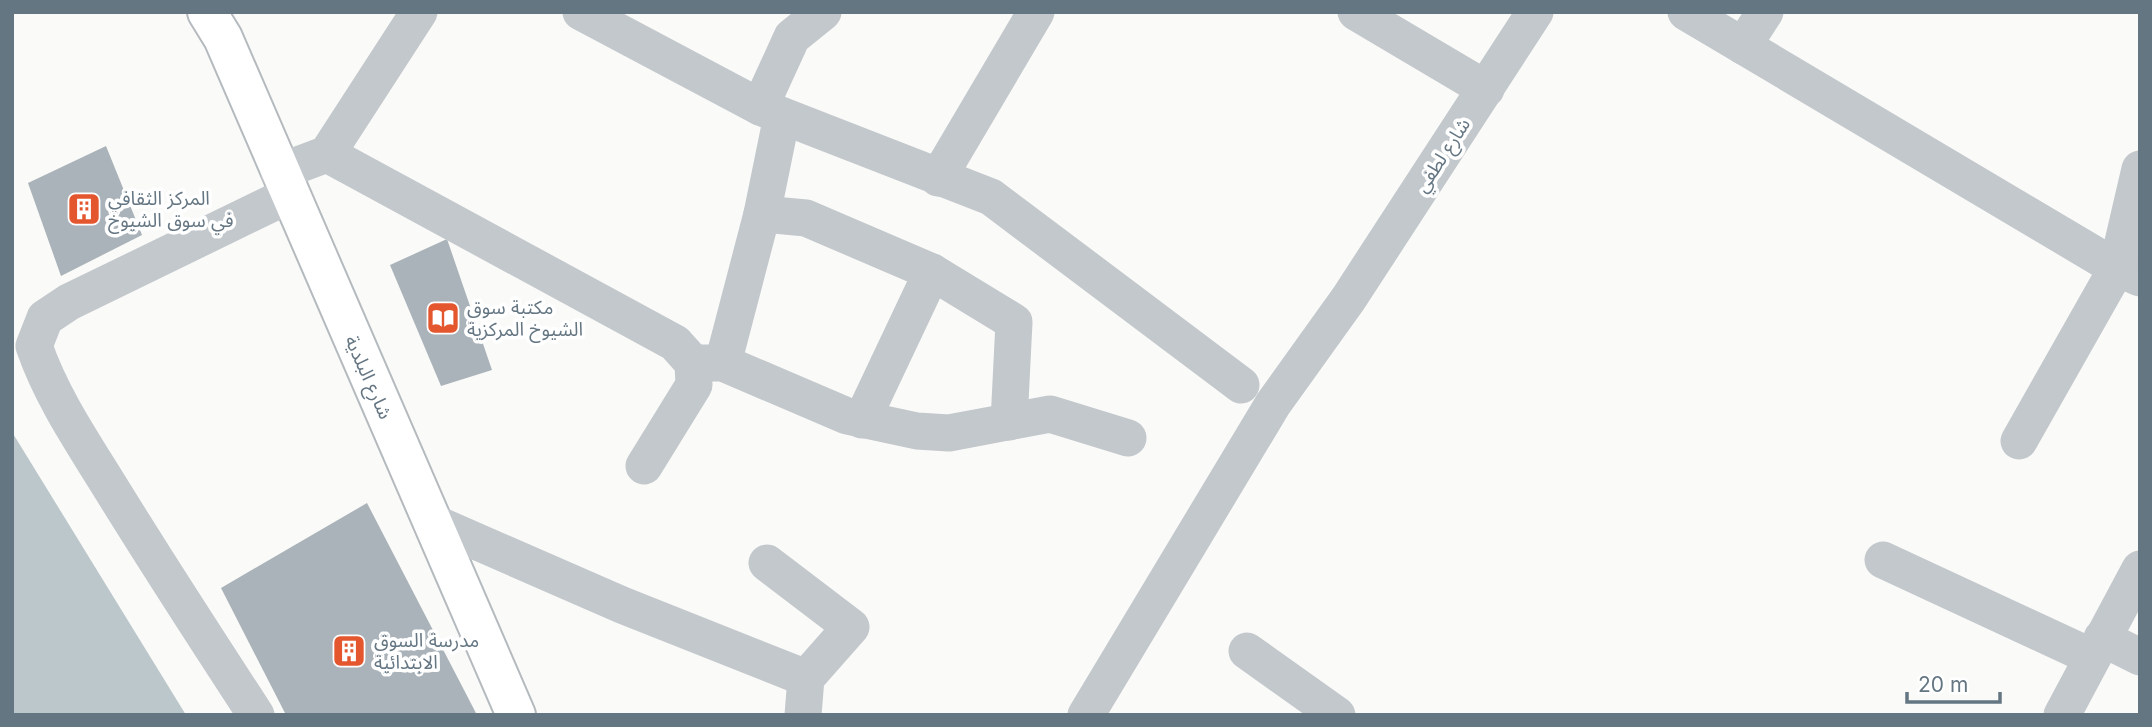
<svg xmlns="http://www.w3.org/2000/svg" width="2152" height="727" viewBox="0 0 2152 727" font-family="Inter,'Noto Sans Arabic',sans-serif">
<style>
.water{fill:#bbc7cb}
.building{fill:#aab3b9}
.lines{fill:none;stroke-linecap:round;stroke-linejoin:round}
.major-casing{stroke:#b5babe;stroke-width:42}
.minor{stroke:#c3c8cc;stroke-width:37}
.major{stroke:#fff;stroke-width:38}
.labels{text-anchor:middle;stroke-width:7;stroke-linejoin:round;paint-order:stroke}
.street-label{font-size:19px;fill:#657683;stroke:#fff}
.poi-label{font-size:19px;fill:#657683;stroke:#fff;text-anchor:start}
</style>
<rect width="100%" height="100%" fill="#fafaf8"/>
<path class="water" d="M 12,432 L 186,715 L 12,715 Z"/>
<g class="building">
<path d="M 106,146 L 142,235 L 61,276 L 28,183 Z"/>
<path d="M 447,239 L 492,370 L 441,386 L 390,265 Z"/>
<path d="M 367,503 L 477,715 L 286,715 L 221,588 Z"/>
</g>
<g class="lines">
<defs>
<path id="major" d="M 207,12 L 223,38 L 516,715"/>
</defs>
<use href="#major" class="major-casing"/>
<g class="minor">
<path d="M 581,12 L 760,107 L 991,197 L 1241,385"/>
<path d="M 1356,12 L 1486,89"/>
<path d="M 1686,12 L 2117,268 L 2140,278"/>
<path d="M 1743,46 L 1765,12"/>
<path d="M 760,107 L 792,37 L 823,12"/>
<path d="M 782,116 L 762,214 L 806,218 L 932,272 L 1014,322 L 1009,422"/>
<path d="M 327,154 L 675,343 L 693,363 L 694,385 L 644,466"/>
<path d="M 279,172 L 327,154 L 419,12"/>
<path d="M 938,178 L 1036,12"/>
<path d="M 693,363 L 723,363 L 847,416 L 917,431 L 949,433 L 1050,414 L 1128,438"/>
<path d="M 723,363 L 762,214"/>
<path d="M 862,420 L 932,272"/>
<path d="M 2019,441 L 2117,268 L 2140,169"/>
<path d="M 432,522 L 622,605 L 806,678"/>
<path d="M 1883,560 L 2092,657"/>
<path d="M 767,563 L 851,627 L 806,678 L 803,715"/>
<path d="M 2102,638 L 2140,657"/>
<path d="M 1247,651 L 1337,715"/>
<path d="M 256,715 C 207,640 159,566 112,490 C 83,443 52,398 34,346 L 45,318 L 69,302 L 289,195"/>
<path d="M 1086,715 L 1273,404 L 1349,298 L 1535,12"/>
<path d="M 2062,715 L 2140,569"/>
</g>
<use href="#major" class="major"/>
</g>
<defs>
<symbol id="building-square" viewBox="-11 -11 22 22"><rect x="-9" y="-9" width="18" height="18" rx="4" fill="#e4572e" stroke="#fff"/><path d="M-4-6H4V6H1V3H-1V6H-4ZM-2.5-4.3h1.7v1.8h-1.7ZM.8-4.3h1.7v1.8H.8ZM-2.5-1h1.7V.8h-1.7ZM.8-1h1.7V.8H.8Z" fill="#fff"/></symbol>
<symbol id="library-square" viewBox="-11 -11 22 22"><rect x="-9" y="-9" width="18" height="18" rx="4" fill="#e4572e" stroke="#fff"/><path d="M-6-4Q-3-5.5-.7-3.5V5Q-3 3-6 4ZM6-4Q3-5.5 .7-3.5V5Q3 3 6 4Z" fill="#fff"/></symbol>
</defs>
<g fill-rule="evenodd">
<use href="#building-square" x="65" y="190" width="38" height="38"/>
<use href="#library-square" x="424" y="299" width="38" height="38"/>
<use href="#building-square" x="330" y="632" width="38" height="38"/>
</g>
<g class="labels">
<g class="street-label">
<text transform="translate(1442 155) rotate(-57)" y="7">شارع لطفي</text>
<text transform="translate(369 377) rotate(66)" y="7">شارع البلدية</text>
</g>
<g class="poi-label">
<text x="108" y="205">المركز الثقافي<tspan x="108" dy="22">في سوق الشيوخ</tspan></text>
<text x="467" y="314">مكتبة سوق<tspan x="467" dy="22">الشيوخ المركزية</tspan></text>
<text x="374" y="647">مدرسة السوق<tspan x="374" dy="22">الابتدائية</tspan></text>
</g>
</g>
<rect width="2152" height="727" fill="none" stroke="#657683" stroke-width="28"/>
<path d="M1907 692v10h93v-10" fill="none" stroke="#657683" stroke-width="3.5"/>
<text x="1918" y="692" font-size="21" fill="#657683" stroke="#ffffff" stroke-width="5" paint-order="stroke">20 m</text>
</svg>
